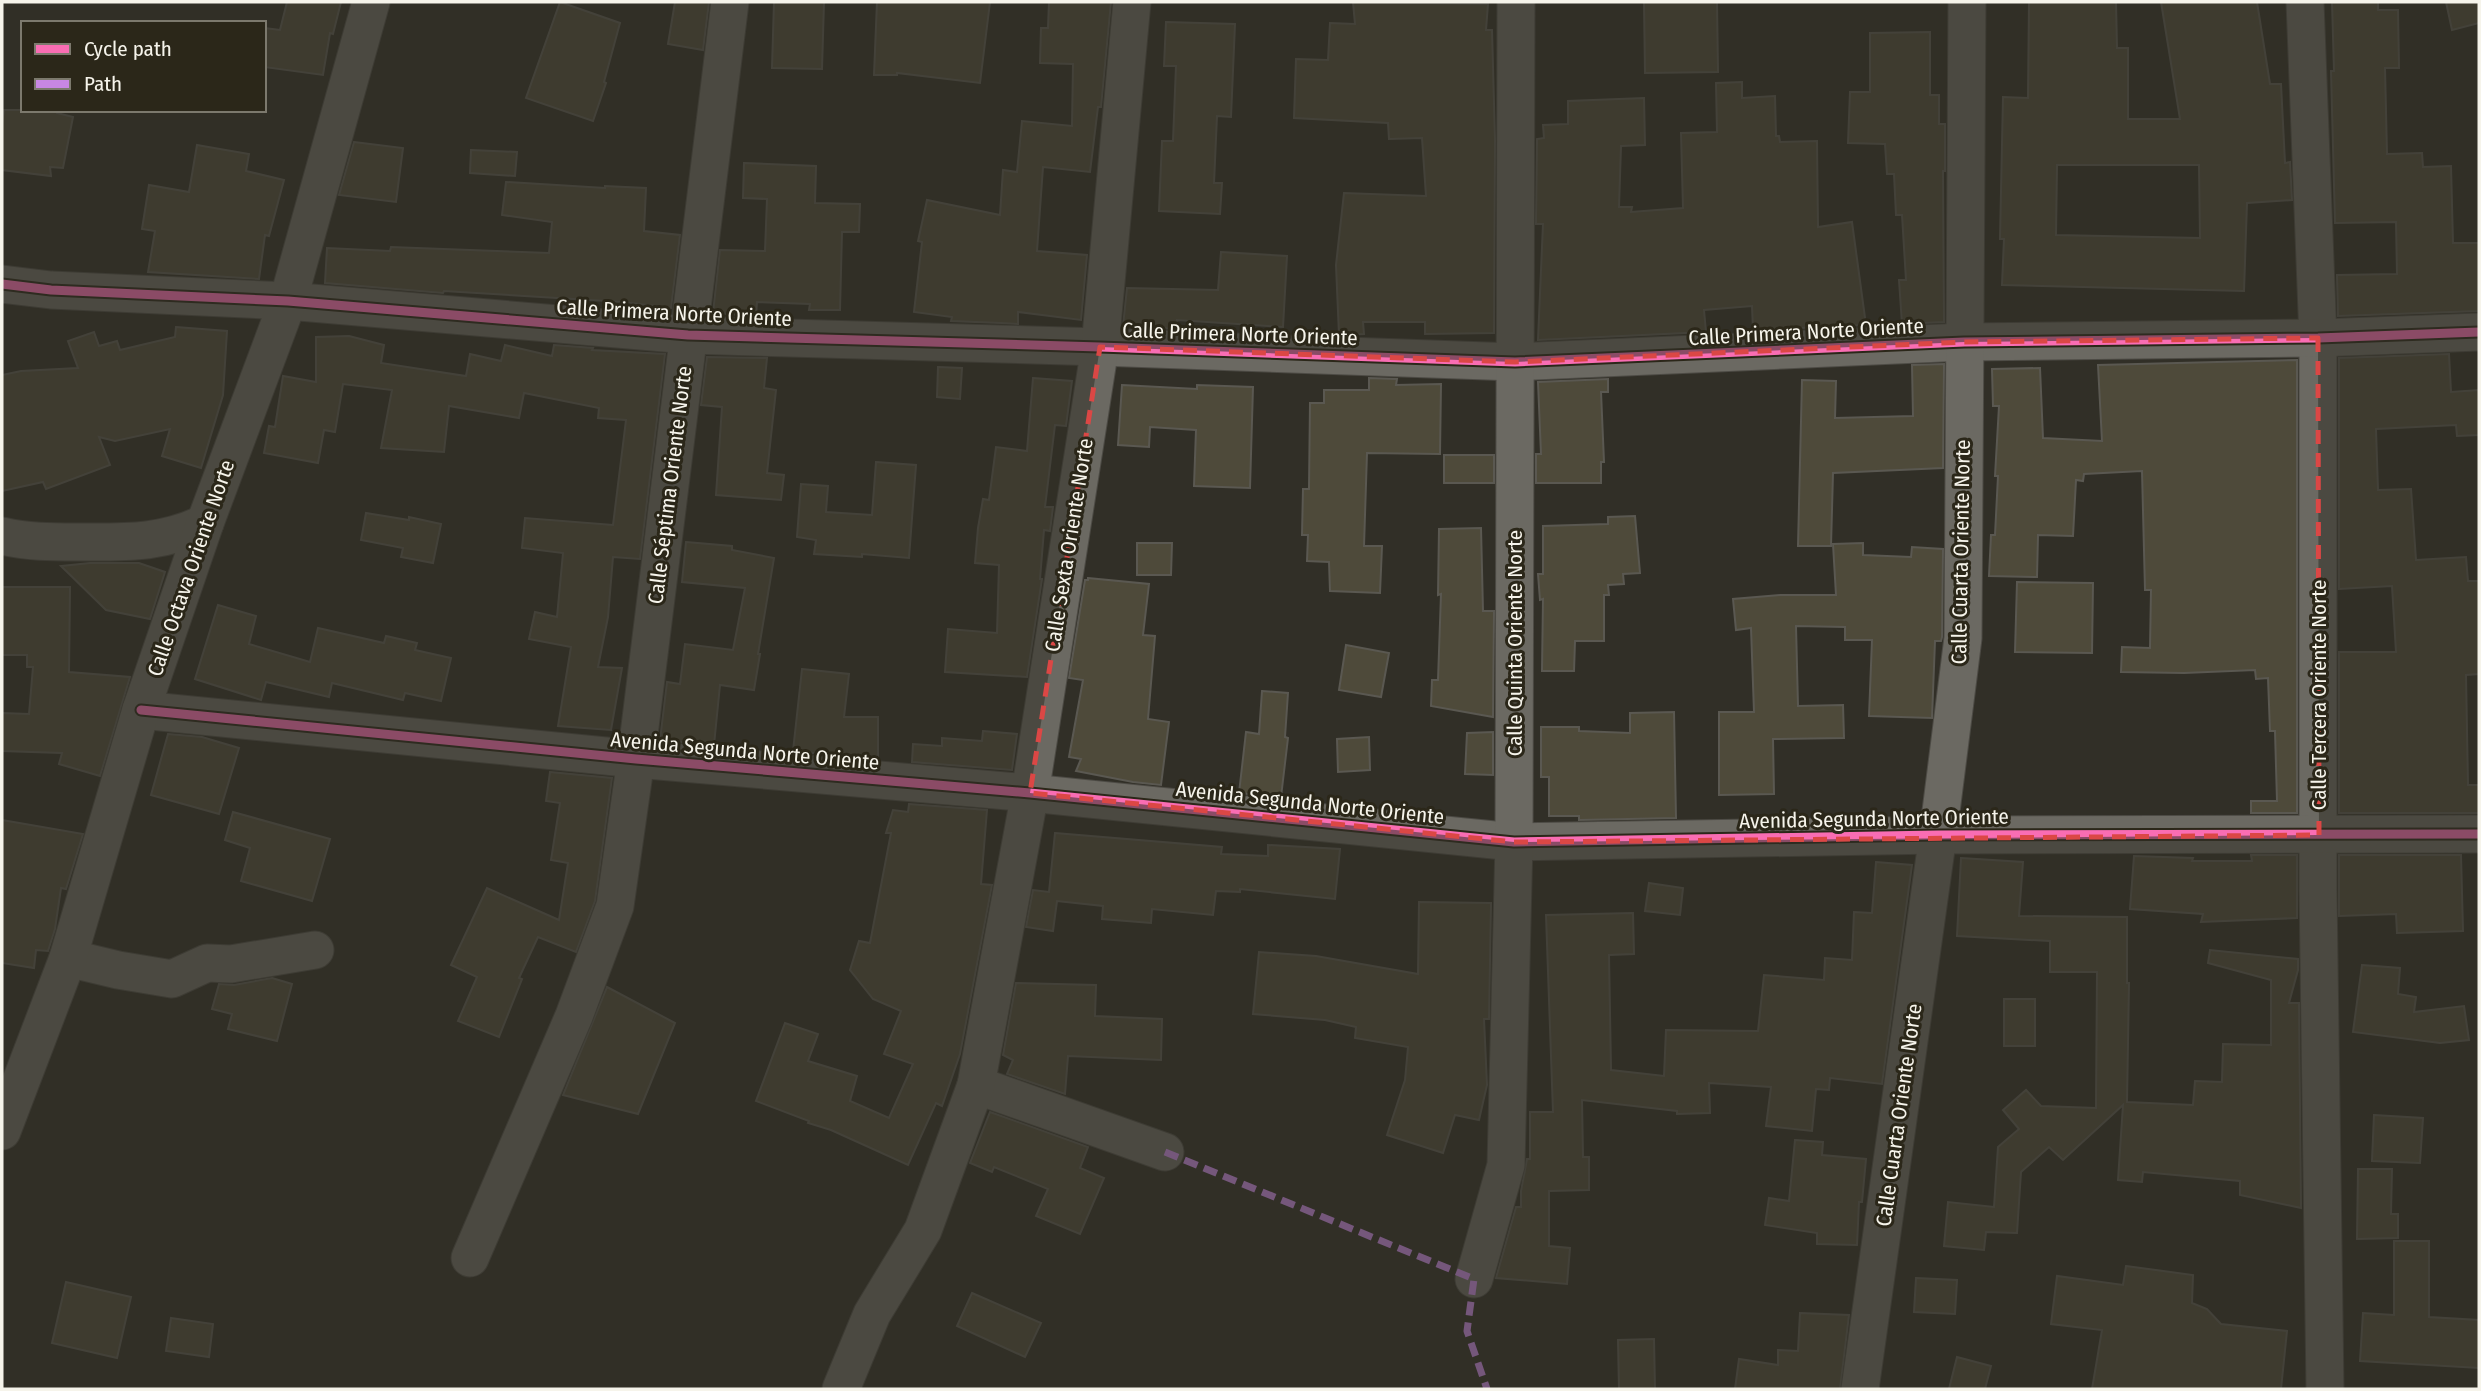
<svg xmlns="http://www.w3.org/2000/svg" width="2481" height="1391" viewBox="0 0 2481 1391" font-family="'Fira Sans Condensed',sans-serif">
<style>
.building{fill:#4e4a3a;stroke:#5a5851;stroke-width:2;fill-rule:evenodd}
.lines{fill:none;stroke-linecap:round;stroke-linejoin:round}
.minor-casing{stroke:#4d4b45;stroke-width:39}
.minor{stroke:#6b6962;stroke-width:37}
.quiet{stroke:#c787e3;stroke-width:7;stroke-dasharray:14 7;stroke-linecap:butt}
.cycleway-casing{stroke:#2b2719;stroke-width:13}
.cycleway{stroke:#f96db3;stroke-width:9}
.marked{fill:none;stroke:#db4745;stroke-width:5;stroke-dasharray:14 9;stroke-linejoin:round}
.labels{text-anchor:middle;stroke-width:6;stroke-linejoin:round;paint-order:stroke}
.street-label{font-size:21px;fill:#f6f4eb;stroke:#2b2719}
</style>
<rect width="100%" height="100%" fill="#312f27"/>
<g class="building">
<path d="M 287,2 L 341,2 L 333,34 L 330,33 L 323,75 L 264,67 L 264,28 L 280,30 Z"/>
<path d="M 560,2 L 620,23 L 604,82 L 606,83 L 593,121 L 526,98 Z"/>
<path d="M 675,2 L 709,2 L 703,50 L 668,44 Z"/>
<path d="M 774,2 L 824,2 L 822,69 L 772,68 Z"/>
<path d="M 877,2 L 990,2 L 980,83 L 897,73 L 897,75 L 874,75 Z"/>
<path d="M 1049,2 L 1111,2 L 1101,107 L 1098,107 L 1090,172 L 1043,167 L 1037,251 L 1087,255 L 1081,320 L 1018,312 L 1018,324 L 1001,323 L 951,321 L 952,317 L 914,312 L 922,242 L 918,241 L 927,200 L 1000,215 L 1003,170 L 1017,172 L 1022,121 L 1072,126 L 1073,64 L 1040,63 L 1041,28 L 1048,28 Z"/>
<path d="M 1353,2 L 1488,4 L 1486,30 L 1492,30 L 1495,140 L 1494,333 L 1425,334 L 1425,322 L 1363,322 L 1364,334 L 1339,335 L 1336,265 L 1344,193 L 1426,196 L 1422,138 L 1389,139 L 1388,123 L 1294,118 L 1296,59 L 1328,60 L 1330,23 L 1355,24 Z"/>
<path d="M 1644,2 L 1717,2 L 1718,72 L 1645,73 Z"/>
<path d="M 2029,2 L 2116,2 L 2117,48 L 2128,48 L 2128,119 L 2180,119 L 2161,2 L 2257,2 L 2270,84 L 2281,84 L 2285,163 L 2290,162 L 2292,200 L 2247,203 L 2244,291 L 2002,285 L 2004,239 L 2000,239 L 2003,97 L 2028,98 ZM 2057,165 L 2199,165 L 2200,238 L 2056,235 Z"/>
<path d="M 2332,2 L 2378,2 L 2378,10 L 2398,10 L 2399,68 L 2385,68 L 2387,154 L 2422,153 L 2423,167 L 2451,166 L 2453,243 L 2479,243 L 2479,311 L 2338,316 L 2337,275 L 2397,274 L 2396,222 L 2335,223 L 2331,71 L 2334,71 Z"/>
<path d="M 2446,2 L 2479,2 L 2479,23 L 2452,30 Z"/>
<path d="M 1166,22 L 1235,24 L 1231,117 L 1217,116 L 1214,183 L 1222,183 L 1220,214 L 1159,211 L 1162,141 L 1173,141 L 1176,66 L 1164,66 Z"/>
<path d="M 1930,32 L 1930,95 L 1939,95 L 1939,124 L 1945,124 L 1945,171 L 1943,171 L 1944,322 L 1902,324 L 1899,280 L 1906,280 L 1902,215 L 1896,215 L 1894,174 L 1887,174 L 1885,144 L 1848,143 L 1850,92 L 1870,92 L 1870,33 Z"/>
<path d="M 1742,82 L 1742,98 L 1775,96 L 1776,136 L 1779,136 L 1780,142 L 1817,141 L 1818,227 L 1852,222 L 1866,325 L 1753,330 L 1752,306 L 1704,310 L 1706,332 L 1538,340 L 1543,224 L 1536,224 L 1537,139 L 1544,138 L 1543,125 L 1568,124 L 1568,101 L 1644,98 L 1645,145 L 1621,146 L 1619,207 L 1632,207 L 1631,212 L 1683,208 L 1681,133 L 1717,132 L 1716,83 Z"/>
<path d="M 4,110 L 57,110 L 57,113 L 73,117 L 63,168 L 50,167 L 51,176 L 2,170 L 2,124 Z"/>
<path d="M 354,142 L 403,148 L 396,202 L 339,195 Z"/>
<path d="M 197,145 L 249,154 L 246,171 L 284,180 L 269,236 L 265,235 L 259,279 L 148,272 L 155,231 L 142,229 L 149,185 L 189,192 Z"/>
<path d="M 471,150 L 517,152 L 515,176 L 470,173 Z"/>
<path d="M 744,163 L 816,166 L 815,203 L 860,204 L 859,232 L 842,232 L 840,310 L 809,310 L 810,304 L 757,302 L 756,316 L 713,313 L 720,250 L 765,251 L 767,199 L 743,198 Z"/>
<path d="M 506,182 L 605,188 L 605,186 L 646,188 L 644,231 L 680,235 L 671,308 L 623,302 L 444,291 L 443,293 L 325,283 L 327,248 L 390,251 L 391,247 L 549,253 L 552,222 L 502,215 Z"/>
<path d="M 1221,252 L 1287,256 L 1283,327 L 1177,320 L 1177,329 L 1123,326 L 1127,288 L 1218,290 Z"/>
<path d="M 176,327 L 227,331 L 223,395 L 201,468 L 162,456 L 170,429 L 115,441 L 99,437 L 110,465 L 46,489 L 43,482 L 2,491 L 2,375 L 21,371 L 78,368 L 68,341 L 94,332 L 99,346 L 117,341 L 120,350 L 175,337 Z"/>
<path d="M 349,336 L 384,345 L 381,363 L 466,376 L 470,354 L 501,361 L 505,345 L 552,356 L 554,345 L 593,348 L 592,350 L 665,354 L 640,559 L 613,557 L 608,617 L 598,667 L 622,668 L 611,730 L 558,726 L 571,647 L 529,639 L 535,612 L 557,617 L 563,553 L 522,548 L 525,518 L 613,525 L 626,420 L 598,418 L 599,408 L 524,393 L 519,418 L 449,406 L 444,452 L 381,448 L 392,390 L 343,384 L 335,432 L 324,430 L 318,463 L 264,453 L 269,426 L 275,427 L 283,376 L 316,382 L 316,337 Z"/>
<path d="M 2449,354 L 2451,392 L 2479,390 L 2479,435 L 2457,436 L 2456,425 L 2376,429 L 2378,490 L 2411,489 L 2416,560 L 2466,557 L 2468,581 L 2479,581 L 2479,674 L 2466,675 L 2468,785 L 2479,785 L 2479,813 L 2339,813 L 2339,652 L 2396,652 L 2392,586 L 2339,589 L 2339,358 Z"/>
<path d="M 707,357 L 767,358 L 764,388 L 776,390 L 767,473 L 784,475 L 781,500 L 716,495 L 722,407 L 701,405 Z"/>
<path d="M 2297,360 L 2297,813 L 2251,813 L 2251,801 L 2277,801 L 2275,731 L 2270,731 L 2268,678 L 2256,679 L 2255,670 L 2184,673 L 2121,672 L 2122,647 L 2150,648 L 2151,590 L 2145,590 L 2142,471 L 2084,474 L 2083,481 L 2076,480 L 2073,536 L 2038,535 L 2037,577 L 1989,576 L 1991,535 L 1995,535 L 1998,476 L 1995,476 L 1999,406 L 1993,406 L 1992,369 L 2040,368 L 2043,438 L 2102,441 L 2098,365 Z"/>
<path d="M 1944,364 L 1943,468 L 1833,473 L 1831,546 L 1798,546 L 1802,380 L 1836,381 L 1835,418 L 1913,416 L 1912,365 Z"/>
<path d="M 938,367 L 962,368 L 960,399 L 937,397 Z"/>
<path d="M 1033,378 L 1072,381 L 1066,426 L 1055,425 L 1045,507 L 1053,507 L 1050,531 L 1044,530 L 1040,579 L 1042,579 L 1027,677 L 945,672 L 948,629 L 997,633 L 999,565 L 975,563 L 978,528 L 983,499 L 989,500 L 996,447 L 1027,451 Z"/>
<path d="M 1369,378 L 1397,379 L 1396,385 L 1441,384 L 1440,454 L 1367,453 L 1364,546 L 1382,546 L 1380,593 L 1330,591 L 1329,562 L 1307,561 L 1308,535 L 1302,535 L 1303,489 L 1309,489 L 1310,403 L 1324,403 L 1324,390 L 1369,390 Z"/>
<path d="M 1608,379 L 1608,392 L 1601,392 L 1604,462 L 1601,462 L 1601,483 L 1536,483 L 1536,454 L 1541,454 L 1538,382 Z"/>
<path d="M 1122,385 L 1197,389 L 1197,385 L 1253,387 L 1250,488 L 1194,486 L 1196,430 L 1150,427 L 1149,447 L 1118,445 Z"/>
<rect x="1444" y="455" width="50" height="28"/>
<path d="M 876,462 L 916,465 L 909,558 L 862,554 L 862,557 L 814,554 L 816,540 L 797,537 L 801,484 L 828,486 L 826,512 L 872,515 Z"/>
<path d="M 366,513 L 409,520 L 409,517 L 441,524 L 433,563 L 401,557 L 403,548 L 361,540 Z"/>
<path d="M 1635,516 L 1640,573 L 1623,574 L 1624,584 L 1608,585 L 1609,595 L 1604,595 L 1604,641 L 1575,641 L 1574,671 L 1542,671 L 1543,599 L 1540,600 L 1538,574 L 1543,574 L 1543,526 L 1608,524 L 1608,517 Z"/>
<path d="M 1481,528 L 1483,611 L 1494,611 L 1493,717 L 1431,706 L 1432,680 L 1438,680 L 1441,594 L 1438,595 L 1439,529 Z"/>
<path d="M 686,542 L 732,546 L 732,550 L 774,558 L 758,654 L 760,654 L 754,690 L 720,685 L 714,745 L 660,740 L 667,682 L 680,684 L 685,644 L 733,650 L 745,588 L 682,582 Z"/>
<path d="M 1137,543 L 1172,543 L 1171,575 L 1137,575 Z"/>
<path d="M 1863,543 L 1863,555 L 1911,557 L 1912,547 L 1943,549 L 1942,637 L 1941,641 L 1935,641 L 1932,718 L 1869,716 L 1872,640 L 1845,640 L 1845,627 L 1796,626 L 1798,706 L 1843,705 L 1844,738 L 1773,739 L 1774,794 L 1719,795 L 1719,712 L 1754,712 L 1751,628 L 1736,630 L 1733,599 L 1780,595 L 1836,595 L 1833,544 Z"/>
<path d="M 90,563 L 139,563 L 165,572 L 150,619 L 106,610 L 61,566 Z"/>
<path d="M 1088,578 L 1149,584 L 1143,635 L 1155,636 L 1148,719 L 1169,722 L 1161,785 L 1133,782 L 1076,771 L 1081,759 L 1069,757 L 1083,680 L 1069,678 L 1085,580 L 1088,580 Z"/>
<path d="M 2017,582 L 2093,583 L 2092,653 L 2015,652 Z"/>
<path d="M 2,587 L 70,587 L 69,672 L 130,677 L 100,776 L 59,764 L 62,753 L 2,751 L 2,713 L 29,714 L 33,667 L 27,667 L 27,655 L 2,655 Z"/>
<path d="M 218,605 L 256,616 L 249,644 L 310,662 L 318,628 L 384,643 L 386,636 L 417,643 L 415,650 L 451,658 L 441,701 L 405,693 L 403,700 L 332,683 L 329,697 L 266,682 L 261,700 L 195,679 Z"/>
<path d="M 1346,645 L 1389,653 L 1381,697 L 1339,690 Z"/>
<path d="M 802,669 L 849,674 L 844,717 L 878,717 L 878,756 L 846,756 L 793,751 Z"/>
<path d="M 1262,691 L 1288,693 L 1285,737 L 1288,738 L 1281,797 L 1239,793 L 1246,732 L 1259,734 Z"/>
<path d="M 1674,712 L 1676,818 L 1579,820 L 1579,816 L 1549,816 L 1549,777 L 1541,777 L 1541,727 L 1579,727 L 1579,731 L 1630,733 L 1630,713 Z"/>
<path d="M 983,731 L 1017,734 L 1012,770 L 912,762 L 913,744 L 942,746 L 942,738 L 982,741 Z"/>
<path d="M 1493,732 L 1493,775 L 1465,774 L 1467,733 Z"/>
<path d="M 168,734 L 202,737 L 239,748 L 219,814 L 151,795 Z"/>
<path d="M 1369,737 L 1370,770 L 1338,772 L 1337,739 Z"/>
<path d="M 550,772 L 612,778 L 595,901 L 576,952 L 538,937 L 519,978 L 522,979 L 499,1037 L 458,1021 L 477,977 L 451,965 L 487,888 L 559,920 L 568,863 L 551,860 L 560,803 L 546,801 Z"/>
<path d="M 909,804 L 987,810 L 981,884 L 992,885 L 960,1054 L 942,1106 L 936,1103 L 908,1165 L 831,1130 L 808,1123 L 809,1121 L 756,1101 L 785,1023 L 818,1034 L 808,1061 L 857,1076 L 850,1101 L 889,1118 L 913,1064 L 884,1054 L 901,1011 L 873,999 L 850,970 L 859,941 L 870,943 L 891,833 L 886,833 L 893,810 L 908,812 Z"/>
<path d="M 233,812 L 330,839 L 312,901 L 241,881 L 250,848 L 225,840 Z"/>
<path d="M 2,820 L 83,834 L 66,889 L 61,888 L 55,929 L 48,951 L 36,950 L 34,968 L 2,963 Z"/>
<path d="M 1055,833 L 1222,847 L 1221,854 L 1268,856 L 1268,845 L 1340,849 L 1335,899 L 1240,889 L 1240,892 L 1216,891 L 1213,915 L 1152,909 L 1151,923 L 1102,919 L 1103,906 L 1057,901 L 1053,931 L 1026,927 L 1033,890 L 1049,892 Z"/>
<path d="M 2251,855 L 2297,855 L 2297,918 L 2201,922 L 2203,914 L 2130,909 L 2134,856 L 2193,858 L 2192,861 L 2252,861 Z"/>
<path d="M 2339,855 L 2461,855 L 2463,931 L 2397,933 L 2396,914 L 2339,916 Z"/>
<path d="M 1961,858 L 2023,862 L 2019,916 L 2127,917 L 2127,983 L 2129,983 L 2127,1102 L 2193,1105 L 2195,1081 L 2222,1082 L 2223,1044 L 2271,1045 L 2271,980 L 2208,963 L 2210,950 L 2298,959 L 2298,970 L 2289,1003 L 2299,1003 L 2301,1208 L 2240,1195 L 2240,1181 L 2143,1172 L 2142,1182 L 2118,1180 L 2123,1105 L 2063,1160 L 2049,1147 L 2021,1172 L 2017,1233 L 1986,1232 L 1984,1250 L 1944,1246 L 1948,1202 L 1994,1207 L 1998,1147 L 2019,1129 L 2003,1110 L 2026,1090 L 2041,1106 L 2096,1108 L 2097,972 L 2050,972 L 2050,941 L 1957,936 Z"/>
<path d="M 1876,862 L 1912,865 L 1882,1084 L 1830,1078 L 1829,1090 L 1816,1089 L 1812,1131 L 1766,1126 L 1771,1087 L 1709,1083 L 1710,1113 L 1677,1114 L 1677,1111 L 1582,1100 L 1583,1157 L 1589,1157 L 1589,1190 L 1549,1191 L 1549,1246 L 1570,1248 L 1567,1284 L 1496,1278 L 1516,1207 L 1521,1207 L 1521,1191 L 1527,1159 L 1530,1159 L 1530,1112 L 1553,1112 L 1546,915 L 1633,913 L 1634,954 L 1609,955 L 1611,1070 L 1664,1076 L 1666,1030 L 1758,1031 L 1764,975 L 1824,980 L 1825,958 L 1852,960 L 1854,912 L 1872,913 Z"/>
<path d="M 1649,883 L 1683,888 L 1680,915 L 1645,911 Z"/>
<path d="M 1419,902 L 1491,903 L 1489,1019 L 1484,1019 L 1487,1085 L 1479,1120 L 1455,1115 L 1443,1153 L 1387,1135 L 1405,1080 L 1408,1047 L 1355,1038 L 1356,1027 L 1325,1020 L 1253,1014 L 1259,952 L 1316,956 L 1418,974 Z"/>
<path d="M 2362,965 L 2400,968 L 2398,994 L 2416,997 L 2414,1012 L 2464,1006 L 2469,1040 L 2440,1043 L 2353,1032 Z"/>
<path d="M 272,978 L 292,984 L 277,1041 L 228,1029 L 232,1014 L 212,1009 L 219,984 L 234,985 Z"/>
<path d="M 1016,983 L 1096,985 L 1095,1016 L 1162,1019 L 1161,1060 L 1068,1056 L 1065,1094 L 1007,1074 L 1013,1060 L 1003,1055 Z"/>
<path d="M 607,987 L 675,1023 L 638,1114 L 563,1095 Z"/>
<rect x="2004" y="999" width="31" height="47"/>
<path d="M 990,1112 L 1088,1147 L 1080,1168 L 1104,1178 L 1080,1234 L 1036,1216 L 1048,1189 L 994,1167 L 992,1172 L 970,1163 Z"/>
<path d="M 2374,1115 L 2423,1118 L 2420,1163 L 2372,1161 Z"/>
<path d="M 1795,1140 L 1823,1142 L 1822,1155 L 1866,1159 L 1862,1202 L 1859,1202 L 1857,1245 L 1817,1244 L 1817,1233 L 1765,1225 L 1769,1198 L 1789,1201 Z"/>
<path d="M 2358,1169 L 2392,1169 L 2391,1214 L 2398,1214 L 2398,1238 L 2357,1239 Z"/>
<path d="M 2394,1241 L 2429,1241 L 2429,1317 L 2479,1320 L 2479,1368 L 2360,1361 L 2363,1313 L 2394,1315 Z"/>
<path d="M 2126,1266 L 2193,1275 L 2192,1303 L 2207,1309 L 2221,1324 L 2287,1331 L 2281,1389 L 2092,1389 L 2102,1330 L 2051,1324 L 2057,1276 L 2123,1285 Z"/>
<path d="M 1916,1278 L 1957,1280 L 1955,1314 L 1914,1312 Z"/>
<path d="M 66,1282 L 131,1297 L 117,1358 L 52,1343 Z"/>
<path d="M 972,1293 L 1041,1323 L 1025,1357 L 957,1326 Z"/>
<path d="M 1800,1313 L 1849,1315 L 1840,1389 L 1735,1389 L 1739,1359 L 1778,1365 L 1778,1350 L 1798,1351 Z"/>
<path d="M 171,1318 L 213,1324 L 209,1357 L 166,1351 Z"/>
<path d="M 1654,1339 L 1655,1389 L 1619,1389 L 1618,1340 Z"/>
<path d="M 1957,1357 L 1991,1366 L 1985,1389 L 1949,1389 Z"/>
</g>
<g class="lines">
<defs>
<g id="minor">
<path d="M 2305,2 L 2318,338 L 2318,889 L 2325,1389"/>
<path d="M 2,284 L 51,290 L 288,301 L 688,335 L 1100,347 L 1515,362 L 1964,342 L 2318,338 L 2479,332"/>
<path d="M 2,536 C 27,542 51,542 77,542 C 124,542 162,544 205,523"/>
<path d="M 141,710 L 636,759 L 1030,793 L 1514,842 L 1938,835 L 2479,834"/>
<path d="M 68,958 L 118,970 L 172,979 L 207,963 L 231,964 L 315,950"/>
<path d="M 976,1085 L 1165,1152"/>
<path d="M 2,1131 L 68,958 L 141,710 L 205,523 L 288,301 L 371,2"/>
<path d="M 470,1258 L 574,1016 L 615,906 L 636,759 L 730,2"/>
<path d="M 1474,1279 L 1506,1165 L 1514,842 L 1516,2"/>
<path d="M 841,1389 L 872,1314 L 923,1230 L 976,1085 L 1030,793 L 1100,347 L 1132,2"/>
<path d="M 1860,1389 L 1938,835 L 1963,638 L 1967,2"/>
</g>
</defs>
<use href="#minor" class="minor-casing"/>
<use href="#minor" class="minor"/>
<path class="quiet" d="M 1165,1152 L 1474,1279 L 1467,1331 L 1487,1389"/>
<defs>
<g id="cycleway">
<path d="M 2,284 L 51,290 L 288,301 L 688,335 L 1100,347 L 1515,362 L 1964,342 L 2318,338 L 2479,332"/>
<path d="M 141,710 L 636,759 L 1030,793 L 1514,842 L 1938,835 L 2479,834"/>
</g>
</defs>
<use href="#cycleway" class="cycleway-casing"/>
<use href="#cycleway" class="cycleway"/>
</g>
<path d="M0 0H2481V1391H0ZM 2318,338 L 2319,835 L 1514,842 L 1030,793 L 1100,347 L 1515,362 L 1964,342 Z" fill="#312f27" fill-opacity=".55" fill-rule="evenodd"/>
<path class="marked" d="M 2318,338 L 2319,835 L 1514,842 L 1030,793 L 1100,347 L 1515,362 L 1964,342 Z"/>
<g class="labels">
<g class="street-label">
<text transform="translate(674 313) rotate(3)" y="7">Calle Primera Norte Oriente</text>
<text transform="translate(1806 332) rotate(-3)" y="7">Calle Primera Norte Oriente</text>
<text transform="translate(1240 334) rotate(2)" y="7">Calle Primera Norte Oriente</text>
<text transform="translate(670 485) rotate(-83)" y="7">Calle Séptima Oriente Norte</text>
<text transform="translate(1069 545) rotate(-81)" y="7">Calle Sexta Oriente Norte</text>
<text transform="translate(1961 552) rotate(-89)" y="7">Calle Cuarta Oriente Norte</text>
<text transform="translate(191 568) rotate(-71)" y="7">Calle Octava Oriente Norte</text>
<text transform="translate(1515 643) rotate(-90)" y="7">Calle Quinta Oriente Norte</text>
<text transform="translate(2319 695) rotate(-90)" y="7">Calle Tercera Oriente Norte</text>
<text transform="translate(745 751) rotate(5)" y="7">Avenida Segunda Norte Oriente</text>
<text transform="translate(1310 803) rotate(6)" y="7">Avenida Segunda Norte Oriente</text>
<text transform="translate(1874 819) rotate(-1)" y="7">Avenida Segunda Norte Oriente</text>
<text transform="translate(1899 1115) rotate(-82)" y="7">Calle Cuarta Oriente Norte</text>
</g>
</g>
<rect width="2481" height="1391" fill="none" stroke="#f6f4eb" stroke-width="7"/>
<rect x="21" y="21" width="245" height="91" fill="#2b2719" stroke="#7c796d" stroke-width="2"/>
<rect x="35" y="44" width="35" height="10" fill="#f96db3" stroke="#7c796d" stroke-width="2"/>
<text x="84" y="56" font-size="21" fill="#f6f4eb">Cycle path</text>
<rect x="35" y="79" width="35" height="10" fill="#c787e3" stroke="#7c796d" stroke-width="2"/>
<text x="84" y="91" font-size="21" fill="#f6f4eb">Path</text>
</svg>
